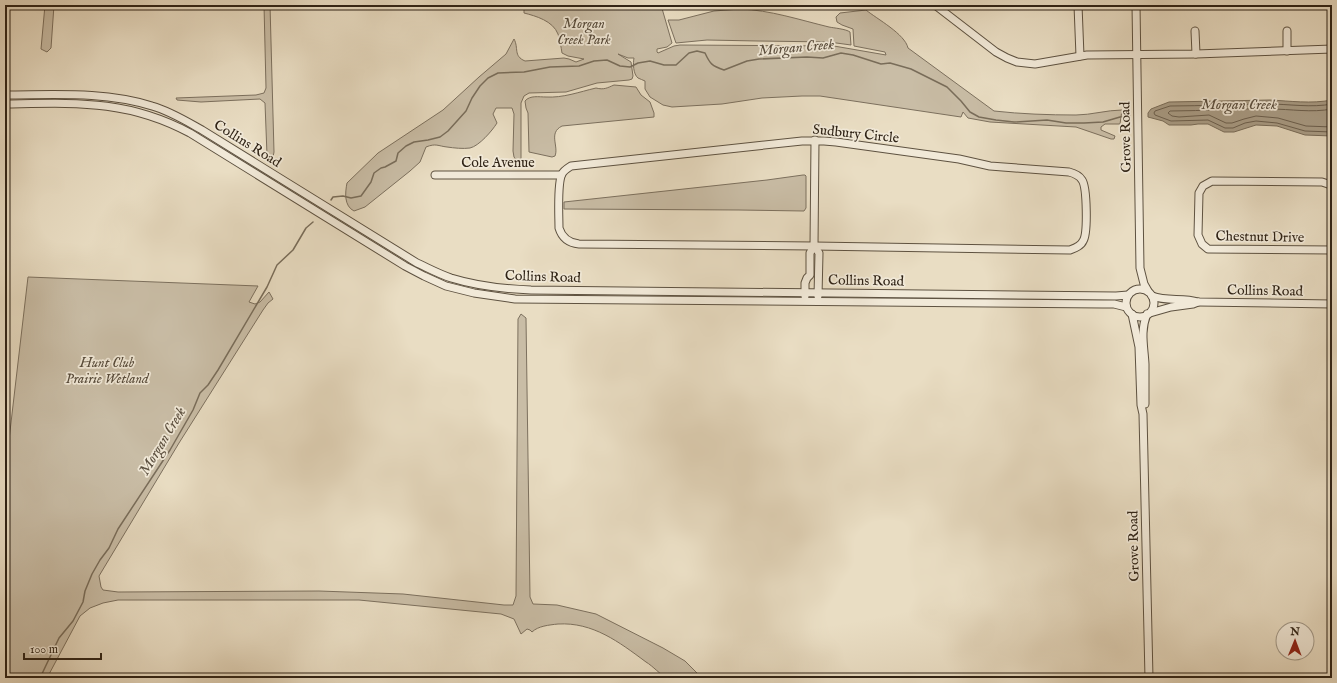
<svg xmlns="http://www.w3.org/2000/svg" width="1337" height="683" viewBox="0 0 1337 683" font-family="'IM FELL English',serif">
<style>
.green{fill:#c9bda6;stroke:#7c705e}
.water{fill:#aa9e88;stroke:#796d5a}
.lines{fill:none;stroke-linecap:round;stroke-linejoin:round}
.shore{stroke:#6c604f;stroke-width:1}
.stream{stroke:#796d5a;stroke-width:1.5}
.minor-casing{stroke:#5e5241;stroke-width:9}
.minor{stroke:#f1e9d8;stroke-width:7}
.labels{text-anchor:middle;stroke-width:3.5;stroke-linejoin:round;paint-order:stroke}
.park-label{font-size:14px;font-style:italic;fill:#564a3a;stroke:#f1e9d8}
.street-label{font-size:14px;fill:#2f2316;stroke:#f1e9d8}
.water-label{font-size:15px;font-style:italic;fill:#5a4e3e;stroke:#f1e9d8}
</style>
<rect width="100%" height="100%" fill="#e9ddc3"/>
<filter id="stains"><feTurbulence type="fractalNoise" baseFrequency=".005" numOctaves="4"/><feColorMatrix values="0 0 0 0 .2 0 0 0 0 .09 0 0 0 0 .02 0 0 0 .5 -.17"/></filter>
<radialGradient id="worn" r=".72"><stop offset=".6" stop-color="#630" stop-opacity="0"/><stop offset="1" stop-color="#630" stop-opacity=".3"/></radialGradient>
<g class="green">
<path d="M 45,5 L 54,5 L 51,48 L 47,52 L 41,49 Z"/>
<path d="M 264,5 L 270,5 L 274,152 L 273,157 L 270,157 L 267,155 L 265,103 L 260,99 L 201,102 L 177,100 L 176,98 L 256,95 L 264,93 L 266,88 Z"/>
<path d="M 524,5 L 661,5 L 672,43 L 667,47 L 657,49 L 657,52 L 658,53 L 674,46 L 680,45 L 834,46 L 886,55 L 885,52 L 854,46 L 853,29 L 842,25 L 837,22 L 836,17 L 840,13 L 866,10 C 877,19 905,34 908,48 L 994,111 C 1021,114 1049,115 1076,115 C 1091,115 1107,110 1122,110 L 1120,124 L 1105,124 L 1101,127 L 1101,130 L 1115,136 L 1114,139 L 1111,139 L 1076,127 L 990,122 L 968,118 L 963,112 L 961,117 L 820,96 L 802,96 L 762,98 L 722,104 L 672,107 L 663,105 L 650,97 L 645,89 L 645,81 C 643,80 640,79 638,78 C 633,74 633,63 634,58 L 628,58 L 618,54 L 631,62 L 633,76 L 632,79 L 629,80 L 597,83 L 566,92 L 529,93 L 524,96 L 521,103 L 521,161 L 517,161 L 514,157 L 513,151 L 514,114 L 512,108 L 496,108 L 493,114 L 497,123 C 492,131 479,146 470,148 C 463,149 454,148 447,147 C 438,146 436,143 426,147 L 420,162 L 410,171 L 365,207 L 354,211 C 344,206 345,193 347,183 L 378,153 L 443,110 L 479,77 L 506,54 L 514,39 C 519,48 513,56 525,61 L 564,58 L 569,59 L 576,62 L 584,59 L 568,56 L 562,53 C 561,47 560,40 558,34 C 553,21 536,16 524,13 Z"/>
<path d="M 740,9 C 770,10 800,20 829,27 C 834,28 846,29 850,32 L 851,45 L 829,42 L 758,41 L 707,40 L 676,43 L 668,20 L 679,20 L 714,11 Z"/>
<path d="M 614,85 L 636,87 L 641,95 L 650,102 L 654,113 L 654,117 L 562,126 C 548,133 559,146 555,156 L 552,157 L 529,152 L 528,113 L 526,108 L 525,101 C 530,95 539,97 546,97 C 563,98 579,92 596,88 C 604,90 607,88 614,85 Z"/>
<path d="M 803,175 L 805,175 L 806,176 L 806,208 L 804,211 L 739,210 L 564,209 L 564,202 L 767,180 Z"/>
<path d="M 28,277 L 258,286 L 249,302 L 255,304 L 260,302 L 269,292 L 273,299 L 268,303 L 263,310 L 179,443 L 99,576 L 101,587 L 103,590 L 118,592 L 319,591 L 403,594 L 504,605 L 513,605 L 516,596 L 518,319 L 521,314 L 526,318 L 530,597 L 533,604 L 557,605 L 596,614 L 663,648 L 685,661 L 702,678 C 695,678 674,680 668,678 C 660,675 653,666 646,662 C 619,642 593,622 558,624 C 549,625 538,626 532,632 L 530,630 L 527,629 L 521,634 L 514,619 L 501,614 L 359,600 L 118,600 L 103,603 L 90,608 L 80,616 L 47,678 L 5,678 L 5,474 Z"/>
</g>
<path class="water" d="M 1270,100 C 1290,101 1311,104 1332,100 L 1332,136 L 1305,135 L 1277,126 L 1256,125 L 1234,132 L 1224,132 L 1208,124 L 1198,124 L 1191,125 L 1169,125 L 1163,121 L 1148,117 L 1148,113 L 1151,109 L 1169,102 Z"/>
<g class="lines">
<g class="shore">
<path d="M 1332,104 C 1311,108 1289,104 1268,104 C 1235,104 1202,106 1170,106 L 1155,111 L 1154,113 L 1155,115 L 1171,121 L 1208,120 L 1225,128 L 1233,128 L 1245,123 L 1256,121 L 1277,123 L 1305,131 L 1332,132"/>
<path d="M 1332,109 C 1311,113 1291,109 1270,109 C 1237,108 1204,111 1170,111 L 1168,113 L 1172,116 L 1179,117 L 1209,115 L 1226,123 L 1232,123 L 1244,119 L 1256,116 L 1278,118 L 1306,126 L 1332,127"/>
</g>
<g class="stream">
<path d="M 331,200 L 333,197 L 343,196 L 351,198 L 361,196 L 371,182 L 374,173 L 381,168 L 385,167 L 396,161 L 398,153 L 406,146 L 414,142 L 428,140 L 440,137 L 448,131 L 466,111 L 472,98 L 480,86 L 488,78 L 498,73 L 524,72 L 550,67 L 579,66 L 594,61 L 607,60 L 620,66 L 630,67 L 638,63 L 650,61 L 664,65 L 676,65 L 689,53 L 697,51 L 705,53 C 710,64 712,66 724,70 L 747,61 L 759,59 L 807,57 L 823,58 L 841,53 L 853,55 L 881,64 L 890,63 L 911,69 L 947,87 L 961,101 L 970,112 L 979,117 L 996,120 L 1014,122 L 1047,120 L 1066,123 L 1084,123 L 1103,122 L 1120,117 L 1130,116"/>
<path d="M 40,678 L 59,638 L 73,621 L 83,602 L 85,591 L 92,574 L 100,560 L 109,548 L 118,529 L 170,450 L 193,410 L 200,393 L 208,385 L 218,370 L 267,287 L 277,265 L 293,250 L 306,228 L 313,222"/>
</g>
<defs>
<g id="minor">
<path d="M 935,5 L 996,52 L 1007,58 L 1017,62 L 1035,64 L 1087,55 L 1196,54 L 1332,49"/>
<path d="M 1078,5 L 1080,56"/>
<path d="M 1136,5 L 1140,268 L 1144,284 L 1148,291"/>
<path d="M 1195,31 L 1196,54"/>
<path d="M 1287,51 L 1287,31"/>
<path d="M 5,95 C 54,95 104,91 152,106 C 170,111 186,121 202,130 L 417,263 C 428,268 439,274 451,278 C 477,286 504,289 531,290 L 1116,296 L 1128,295"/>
<path d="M 5,104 C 74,103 127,99 190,133 L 405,266 L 424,276 L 446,286 L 474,293 L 515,299 L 1103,304 L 1114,304 L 1126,307"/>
<path d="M 802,141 L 824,141 L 836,142 L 959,159 L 990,166 L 1069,172 C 1073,173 1079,175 1082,180 C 1087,187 1088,234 1083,241 C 1081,246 1075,248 1070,250 L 814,246 L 579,244 C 569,243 562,238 559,228 C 559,216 557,183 562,174 C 564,170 568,168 571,166 Z"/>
<path d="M 435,175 L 561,175"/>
<path d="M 1332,186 L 1328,184 L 1322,182 L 1212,181 L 1203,186 L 1199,193 L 1198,235 L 1202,244 L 1208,249 L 1332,250"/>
<path d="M 814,246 L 819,253 L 818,296"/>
<circle cx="1140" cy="303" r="14"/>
<path d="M 805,296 L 805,283 L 807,278 L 810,275 L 810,253 L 814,246 L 815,140"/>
<path d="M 1152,296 C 1167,302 1183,297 1198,302 L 1332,304"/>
<path d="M 1150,313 L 1171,307 L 1193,304 L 1198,302"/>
<path d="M 1132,314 L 1139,347 L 1141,405 L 1143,414 L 1149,678"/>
<path d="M 1145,404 C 1145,391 1145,377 1145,364 C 1144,346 1140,331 1147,314"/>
</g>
</defs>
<use href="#minor" class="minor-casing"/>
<use href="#minor" class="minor"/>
</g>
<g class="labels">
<g class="park-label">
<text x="584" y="28">Morgan<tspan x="584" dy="16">Creek Park</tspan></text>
<text x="107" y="367">Hunt Club<tspan x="107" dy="16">Prairie Wetland</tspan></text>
</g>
<g class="street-label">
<text transform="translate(856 133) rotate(6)" y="5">Sudbury Circle</text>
<text transform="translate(1125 137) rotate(-91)" y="5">Grove Road</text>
<text transform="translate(248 143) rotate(32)" y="5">Collins Road</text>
<text x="498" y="167">Cole Avenue</text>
<text transform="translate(1260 236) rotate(1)" y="5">Chestnut Drive</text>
<text transform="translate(543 276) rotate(2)" y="5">Collins Road</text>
<text transform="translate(866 280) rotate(1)" y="5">Collins Road</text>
<text transform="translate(1265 290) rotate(1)" y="5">Collins Road</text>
<text transform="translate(1133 546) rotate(-91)" y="5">Grove Road</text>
</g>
<g class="water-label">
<text transform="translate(796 47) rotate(-5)" y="5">Morgan Creek</text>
<text x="1239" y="109">Morgan Creek</text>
<text transform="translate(162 441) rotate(-59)" y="5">Morgan Creek</text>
</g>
</g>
<rect width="1337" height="683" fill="none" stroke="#e9ddc3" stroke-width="20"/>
<rect x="6" y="6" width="1325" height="671" fill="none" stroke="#2f2316" stroke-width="2"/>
<rect x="10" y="10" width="1317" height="663" fill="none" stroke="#2f2316"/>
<g transform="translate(1295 641) rotate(1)"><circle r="19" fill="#f1e9d8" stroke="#a39a8a"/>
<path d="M0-3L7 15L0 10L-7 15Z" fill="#8f2418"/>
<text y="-6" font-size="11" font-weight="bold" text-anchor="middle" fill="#2f2316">N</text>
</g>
<path d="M24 653v6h77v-6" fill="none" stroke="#2f2316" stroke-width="2"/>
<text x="30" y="653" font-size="12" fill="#2f2316" stroke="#f1e9d8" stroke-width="3" paint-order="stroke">100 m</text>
<rect width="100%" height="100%" filter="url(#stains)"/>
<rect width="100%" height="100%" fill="url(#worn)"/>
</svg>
